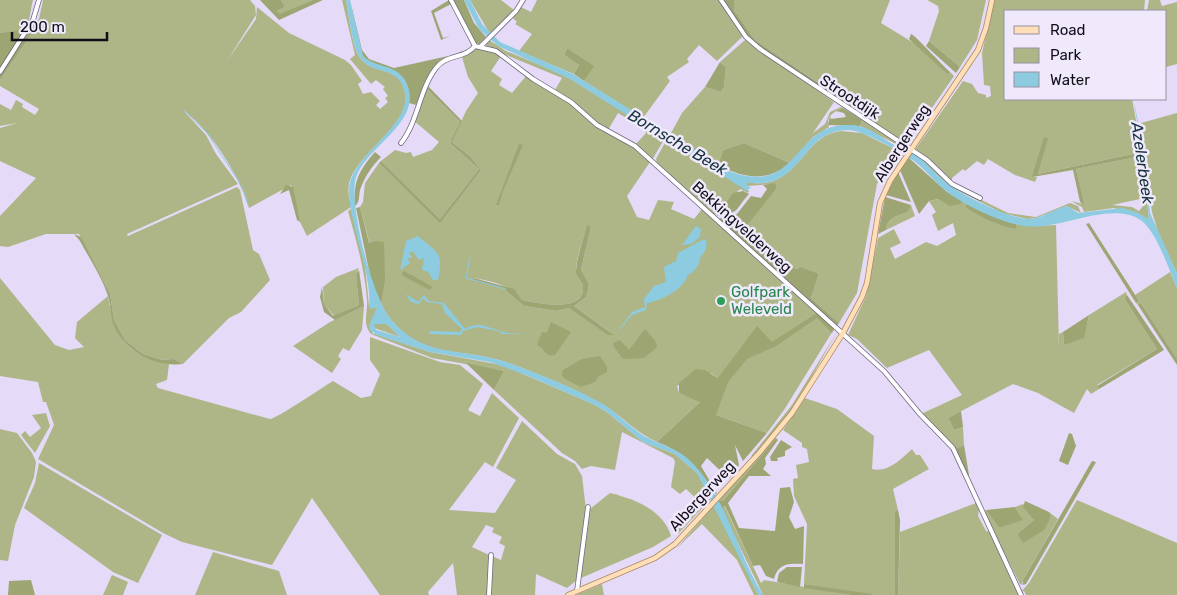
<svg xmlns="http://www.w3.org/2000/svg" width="1177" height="595" viewBox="0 0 1177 595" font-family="Rubik,sans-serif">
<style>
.green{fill:#aeb687;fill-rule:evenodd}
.forest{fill:#9da572}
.water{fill:#8dcbe1;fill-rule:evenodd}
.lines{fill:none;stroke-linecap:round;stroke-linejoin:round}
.stream{stroke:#8dcbe1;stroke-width:1}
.minor-casing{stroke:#6f657e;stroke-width:5.5}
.major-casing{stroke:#ab8860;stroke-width:6}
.minor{stroke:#fff;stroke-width:4}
.major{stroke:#fedfb7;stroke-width:4.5}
.leisure-dot{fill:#2e9e5b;stroke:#f0e9fb;stroke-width:2}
.labels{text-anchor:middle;stroke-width:5;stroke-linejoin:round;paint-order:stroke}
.street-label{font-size:15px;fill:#120e18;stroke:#f0e9fb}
.leisure-label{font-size:15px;fill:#27864d;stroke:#f0e9fb;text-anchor:start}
.water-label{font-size:16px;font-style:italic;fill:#14333d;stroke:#f0e9fb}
</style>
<rect width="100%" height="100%" fill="#e5daf7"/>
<g class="green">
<path d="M 0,0 L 33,0 C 30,10 30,23 25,30 L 0,33 Z"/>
<path d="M 43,0 L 250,0 L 255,6 L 256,15 L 227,61 L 256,19 L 257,7 L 289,33 L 345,60 L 351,65 L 362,81 L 358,84 L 363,94 L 371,92 L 380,101 L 376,105 L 380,109 L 388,102 L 385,98 L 388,96 L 383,89 L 385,87 L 376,80 L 371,84 L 350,59 L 355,55 L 342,0 L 346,0 C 349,15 352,49 361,59 C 376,77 405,64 406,99 C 406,125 359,154 350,180 C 347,189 349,198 351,207 L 307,236 L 300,222 L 291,185 L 249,208 C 240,177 211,130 184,111 L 206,135 L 216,154 L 238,184 L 127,234 L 128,236 L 237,187 L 240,190 L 253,250 L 259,254 L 270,280 L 241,312 L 229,318 L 183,364 L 174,359 L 162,360 L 143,354 L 125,340 L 114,320 L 110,294 L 79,234 L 46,234 L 8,247 L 0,246 L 0,216 L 36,178 L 0,161 L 0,128 L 17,123 L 0,126 L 0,104 L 11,110 L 16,100 L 23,104 L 22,107 L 35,115 L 39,109 L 0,86 L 0,80 L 39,23 L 36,21 L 39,19 Z"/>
<path d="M 281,0 L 313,0 L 280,15 L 277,11 L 285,7 Z"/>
<path d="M 470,0 L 501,0 L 514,10 L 490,34 Z"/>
<path d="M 537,0 L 719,0 L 743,36 L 717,61 L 699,45 L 687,59 L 689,62 L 667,77 L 670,81 L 643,118 L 584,81 L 593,66 L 567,48 L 564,55 L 579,65 L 574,74 L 519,51 L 532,34 L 515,24 L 517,22 L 512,17 L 521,7 L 531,12 Z"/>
<path d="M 734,0 L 890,0 L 881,23 L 917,45 L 948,75 L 950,72 L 954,76 L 907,144 L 858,114 L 860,110 L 755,40 L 734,10 Z"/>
<path d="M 927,0 L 986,0 L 977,40 L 960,67 L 929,41 L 939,11 L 938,6 Z"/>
<path d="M 994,0 L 1145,0 L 1144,11 L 1006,11 L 1006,99 L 1132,99 L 1142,152 L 1038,174 L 1047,138 L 1033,177 L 1037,177 L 1035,182 L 1015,175 L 988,159 L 984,165 L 977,161 L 965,171 L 963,169 L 952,178 L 952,183 L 915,150 L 963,81 L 972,84 L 978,93 L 986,95 L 986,98 L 991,96 L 990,86 L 984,85 L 982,53 Z"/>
<path d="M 1149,0 L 1160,0 L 1162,6 L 1177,2 L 1177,64 L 1166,67 L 1166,11 L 1147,11 Z"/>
<path d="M 489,40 L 506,51 L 564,75 L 665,138 L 652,160 L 629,141 L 636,144 L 646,133 L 645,129 L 618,113 L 608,130 C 589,119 574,101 555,90 L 562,78 L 487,47 L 486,44 Z"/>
<path d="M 745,40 L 834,102 L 813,133 L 825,124 L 830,112 L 841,107 L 843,108 C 834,112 825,116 829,127 L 813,137 L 790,163 L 744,143 L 723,150 L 718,165 L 670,135 L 682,113 L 705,87 L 721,92 L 724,87 L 726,67 L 720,62 Z"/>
<path d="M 475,48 L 493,51 L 501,56 L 491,71 L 502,79 L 499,85 L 512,93 L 526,76 L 574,106 L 595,126 L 632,146 L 650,162 L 627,196 L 637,217 L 649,220 L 658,200 L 674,202 L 671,209 L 694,219 L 702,209 L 834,329 L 784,410 L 767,433 L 716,415 L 718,378 L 711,373 L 677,386 L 679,393 L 701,401 L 657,442 C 636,433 623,417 604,405 C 574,388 539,374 506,362 C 461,347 422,360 389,317 C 374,297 376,278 372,256 C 369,239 364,223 360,207 L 363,202 L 365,183 L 379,163 L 440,222 L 481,170 L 471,157 L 452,142 L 466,111 L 478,93 L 468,77 L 462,57 L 457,57 L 470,53 ZM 587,226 L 591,227 L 581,270 L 588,290 L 586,297 L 574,306 L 613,334 L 569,308 L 557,311 L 524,306 L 504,289 L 476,282 L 475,278 C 492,282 512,285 522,300 C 535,303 585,313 583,288 C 583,282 576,278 576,271 C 576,257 583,240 587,226 Z"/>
<path d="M 428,90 L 460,122 L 451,144 L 479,169 L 440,219 L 381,161 L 395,150 L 406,153 L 411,152 L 413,157 L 432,150 L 439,142 L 413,120 Z"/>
<path d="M 1177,113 L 1177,273 L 1159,235 L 1152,212 L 1141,123 Z"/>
<path d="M 862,120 L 906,147 L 906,149 L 860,126 Z"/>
<path d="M 841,131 L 862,133 L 903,153 L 891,163 L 877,184 L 857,293 L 839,323 L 811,298 L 819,274 L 773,263 L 739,233 L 777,188 L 772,184 L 747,186 L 746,183 C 755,183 765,184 773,181 C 802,171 809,134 841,131 Z"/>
<path d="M 667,139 L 749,191 L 748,193 L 740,189 L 714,216 L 657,164 L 656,159 Z"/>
<path d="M 912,153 L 930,164 L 951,185 L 1008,213 L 1036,217 L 1070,203 L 1078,206 L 1081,213 L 1067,206 L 1036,218 L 1027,219 L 1002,213 L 951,187 Z"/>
<path d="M 1142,156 L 1149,220 L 1114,208 L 1084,212 L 1082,207 L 1071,201 L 1083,204 L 1076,169 ZM 1145,198 L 1141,200 L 1145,204 L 1139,211 L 1132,207 L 1112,205 Z"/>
<path d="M 939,199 C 945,204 958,205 964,201 L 967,203 L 965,207 L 995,223 L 1012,228 L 1016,229 L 1016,224 L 1034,226 L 1056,225 L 1059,348 L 1059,334 L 1063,332 L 1064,345 C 1083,336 1085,335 1089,315 L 1126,292 L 1127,295 L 1124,298 L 1157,349 L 1097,385 L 1099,389 L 1091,394 L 1087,389 L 1074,413 L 1038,393 L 1013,384 L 948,418 L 954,430 L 963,427 L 964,445 L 955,449 L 950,441 L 921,414 L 962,395 L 929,350 L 887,368 L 857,339 L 848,335 L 866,296 L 878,238 L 894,229 L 901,243 L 890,248 L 895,259 L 926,242 L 937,246 L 956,235 L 953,223 L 938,231 L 932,215 L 936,212 L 929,201 Z"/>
<path d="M 911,205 L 915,216 L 886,230 C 887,214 905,217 911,205 Z"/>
<path d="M 351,209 L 365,265 L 369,306 L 373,308 L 377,307 L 372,333 L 430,352 L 502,365 L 593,404 L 607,412 L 643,442 L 675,454 L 697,473 L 711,498 L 709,501 L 678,534 L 677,527 L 700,502 L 686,489 L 680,494 L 671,487 L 675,462 L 673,458 L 622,432 L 615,470 L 591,466 L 582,469 L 575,461 L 562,453 L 494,390 L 504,371 L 432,358 L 371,334 C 362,324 368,312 367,300 C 365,270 356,240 348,211 Z"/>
<path d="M 359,268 L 356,274 L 359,305 L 334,316 L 324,304 L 323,287 L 336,277 Z"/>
<path d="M 1170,272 L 1177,288 L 1177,359 L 1141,305 L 1138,305 L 1136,303 L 1139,301 L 1135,295 Z"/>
<path d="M 0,278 L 55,345 L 69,350 L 84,347 L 75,338 L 77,322 L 108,296 C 114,337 127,356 169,364 L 167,380 L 156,384 L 158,388 L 270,419 C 276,419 323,387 333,381 L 361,398 L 371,396 L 380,374 L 370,360 L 370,337 L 440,362 L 460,365 L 483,384 L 468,410 L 480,416 L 492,393 L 519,418 L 493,467 L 485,462 L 449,510 L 495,513 L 516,480 L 496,468 L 522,421 L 557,454 L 575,464 L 582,476 L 586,510 L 577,580 L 567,588 L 536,574 L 535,595 L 490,595 L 492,556 L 501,560 L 505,546 L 499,543 L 502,537 L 492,532 L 494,528 L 486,525 L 472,547 L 489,555 L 487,595 L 457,595 L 453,563 L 428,592 L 429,595 L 380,595 L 312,498 L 272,565 L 182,542 L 163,533 L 38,459 L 54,425 L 46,402 L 43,402 L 38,382 L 0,376 Z"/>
<path d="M 364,306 L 362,330 L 349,351 L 343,348 L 338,356 L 341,359 L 332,373 L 293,346 L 330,322 Z"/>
<path d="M 374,324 L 387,324 L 400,337 L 374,328 Z"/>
<path d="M 837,332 L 791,413 L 751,459 L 752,455 L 792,405 Z"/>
<path d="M 805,398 L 837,409 L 874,436 L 872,469 C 888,473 901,459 912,449 L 916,455 L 920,455 L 929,469 L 893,489 L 898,510 L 895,511 L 895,595 L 875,595 L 804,584 L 807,524 L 794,496 L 793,479 L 798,478 L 796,465 L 809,462 L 807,449 L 802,447 L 802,443 L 783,430 Z"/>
<path d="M 46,413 L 50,426 L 35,453 L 21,435 L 25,431 L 30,437 L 41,428 L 32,415 Z"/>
<path d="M 0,429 L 17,433 L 32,453 L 36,462 L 34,477 L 15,525 L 8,561 L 0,560 Z"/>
<path d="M 776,438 L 723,501 L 717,501 L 771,441 Z"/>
<path d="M 39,463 L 162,535 L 138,583 L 113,572 L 24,508 L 35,483 Z"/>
<path d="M 610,493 C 635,499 663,510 671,536 L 653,547 L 581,578 L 590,509 Z"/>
<path d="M 1077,500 L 1177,543 L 1177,595 L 1026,595 L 1024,591 L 1021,592 L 1029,583 Z"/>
<path d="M 976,503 L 979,509 L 978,516 L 986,531 L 991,532 L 1019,595 L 898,595 L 900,532 Z"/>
<path d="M 715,504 L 759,595 L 754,595 L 737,560 L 702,524 L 677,548 Z"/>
<path d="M 1023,504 L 1034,520 L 1017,534 L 1023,542 L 1051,518 L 1049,512 L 1058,519 L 1023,580 L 1022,585 L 1020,584 L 983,512 L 986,510 L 998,527 L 1002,527 L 1022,519 L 1015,507 Z"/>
<path d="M 724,505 L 761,583 L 764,580 L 851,595 L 763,595 L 721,508 Z"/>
<path d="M 213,552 L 279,571 L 287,595 L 195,595 Z"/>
<path d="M 112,575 L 128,582 L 123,595 L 103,595 Z"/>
<path d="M 602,584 L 604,595 L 576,595 Z"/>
</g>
<g class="forest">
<path d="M 260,0 L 281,0 L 285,7 L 277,11 L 280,14 L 313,0 L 323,0 L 279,20 Z"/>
<path d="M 350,0 L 362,50 L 369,59 L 394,68 L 448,56 C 429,63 423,88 416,105 L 409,103 C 412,58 373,76 362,54 C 354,39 354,17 350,0 Z"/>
<path d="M 449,0 L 451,4 L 434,13 L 443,38 L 450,36 L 441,40 L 431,11 Z"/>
<path d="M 452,0 L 464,0 L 474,23 L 486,37 L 479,44 L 476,43 C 467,30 460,14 452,0 Z"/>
<path d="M 722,0 L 734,0 L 734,10 L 755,40 L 861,111 L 858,114 L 773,59 L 751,40 Z"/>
<path d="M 36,21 L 39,23 L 0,80 L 0,75 Z"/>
<path d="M 20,30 L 25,30 L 0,69 L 0,33 Z"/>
<path d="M 911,34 C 915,35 943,66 950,72 L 948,75 L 909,39 Z"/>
<path d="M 929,41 L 960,67 L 956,73 L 926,46 Z"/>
<path d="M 567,48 L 594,66 L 584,81 L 574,74 L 579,65 L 564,55 Z"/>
<path d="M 720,62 L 726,67 L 724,87 L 721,92 L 705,87 Z"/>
<path d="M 427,85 L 462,121 L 452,142 L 471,157 L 481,170 L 440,223 L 379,163 L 381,161 L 440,219 L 479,169 L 451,144 L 451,141 L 460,122 L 428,90 L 421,105 Z"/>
<path d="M 843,108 L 862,120 L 860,126 L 828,125 L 830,116 L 831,119 L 846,117 L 844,113 L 836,111 Z"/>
<path d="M 1044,137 L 1048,138 L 1038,174 L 1142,152 L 1142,156 L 1076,169 L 1084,205 L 1080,202 L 1073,170 L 1032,177 Z"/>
<path d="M 744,143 L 790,163 C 767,183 743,178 718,165 L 723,150 Z"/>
<path d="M 519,144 L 523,145 L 503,191 L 499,205 L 496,205 Z"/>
<path d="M 375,152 L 381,157 C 372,166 366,175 361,187 C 358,194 361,201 355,206 C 353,182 359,170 375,152 Z"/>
<path d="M 909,158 L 947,192 L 963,201 L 960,204 L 950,206 L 938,199 L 929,201 L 919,214 L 900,170 Z"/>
<path d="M 898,172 L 911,202 L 886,195 Z"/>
<path d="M 775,183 L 777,188 L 740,234 L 773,263 L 798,269 L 800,267 L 819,274 L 811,298 L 839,323 L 837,326 L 718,219 L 737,214 L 751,196 L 761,198 L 767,189 L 763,185 Z"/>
<path d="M 286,185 L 293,187 L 300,222 L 297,220 L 289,190 L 280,194 Z"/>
<path d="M 743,191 L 749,194 C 735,209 740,214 717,216 L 733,193 Z"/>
<path d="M 885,197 L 911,205 L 908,211 C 899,216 887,217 886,230 L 878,234 Z"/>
<path d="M 967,203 L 998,218 L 1016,224 L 1016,229 C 997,226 981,217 965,207 Z"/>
<path d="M 360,207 L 369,243 L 377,241 L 384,242 L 385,280 L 381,303 L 371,280 L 356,208 Z"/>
<path d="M 1089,223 L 1139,301 L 1136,303 L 1086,224 Z"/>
<path d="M 587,225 L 591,227 L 581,270 L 588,283 L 588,290 L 586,297 L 574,306 L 614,335 L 608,335 L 569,308 L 557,311 L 524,306 L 504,289 L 476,282 L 474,278 L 514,289 L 522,300 C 535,303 585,313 583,288 C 583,281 575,277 576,271 C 577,256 583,240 587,225 Z"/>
<path d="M 74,234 L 81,237 L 110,294 L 114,320 L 125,340 L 143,354 L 162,360 L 174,359 L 183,364 C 154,367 126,352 114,326 C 110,316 111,306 108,296 C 102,277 89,258 80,241 Z"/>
<path d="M 359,270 L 364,306 L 335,320 L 324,312 L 320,297 L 322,287 L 324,304 L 333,316 L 359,305 L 356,274 Z"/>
<path d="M 404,271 L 433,287 L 430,290 L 403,276 L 402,273 Z"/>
<path d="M 1127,295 L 1164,350 L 1099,389 L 1097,386 L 1157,349 L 1124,298 Z"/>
<path d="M 1141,304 L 1177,359 L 1177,365 L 1138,305 Z"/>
<path d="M 817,313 L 834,329 L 832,333 L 817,318 L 776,346 L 747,359 L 728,382 L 716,415 L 767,433 L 743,461 L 735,445 L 739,465 L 729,479 L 707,458 L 701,466 L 717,493 L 714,495 C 702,469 684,452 657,442 L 700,402 L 679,393 L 679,383 L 696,369 L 705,370 L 718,378 L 757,326 L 772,342 Z"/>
<path d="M 1089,315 L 1084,338 L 1064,345 L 1063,332 Z"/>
<path d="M 551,322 L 571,332 L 555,355 C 545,357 545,349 537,345 L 542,332 L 547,333 Z"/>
<path d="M 645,329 L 656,342 L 657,347 L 644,358 L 623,359 L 614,347 L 613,343 L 620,340 L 629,350 Z"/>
<path d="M 600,356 L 607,367 L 607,372 L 599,376 L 595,382 L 581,387 L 565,379 L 562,376 L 563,370 L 582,359 Z"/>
<path d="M 466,363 L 504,371 L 494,390 Z"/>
<path d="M 961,411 L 963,427 L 954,430 L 948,418 Z"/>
<path d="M 1069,433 L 1072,434 L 1076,446 L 1068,465 L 1059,461 Z"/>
<path d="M 776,438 L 778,440 L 765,458 L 766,464 L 763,469 L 771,476 L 749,476 L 728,503 L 739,528 L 775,531 L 780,488 L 790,487 L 794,502 L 789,517 L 795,529 L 804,526 L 803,564 C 789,563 778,563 774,579 L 766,576 L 760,565 L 753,566 L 725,506 L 721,508 L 717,501 L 723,501 Z"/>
<path d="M 781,440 L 792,447 L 785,451 L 785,456 L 777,458 L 778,461 L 771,461 L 770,457 Z"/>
<path d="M 964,445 L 969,475 L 967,476 L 955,449 Z"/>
<path d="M 1092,461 L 1096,462 L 1026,584 L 1023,585 L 1023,580 Z"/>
<path d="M 1025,501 L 1049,512 L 1051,517 L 1044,530 L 1023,543 L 1017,534 L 1034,520 L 1023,507 Z"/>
<path d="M 1015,507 L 1023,520 L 1002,527 L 998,527 L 986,510 Z"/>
<path d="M 898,510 L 900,520 L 898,595 L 895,595 L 895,511 Z"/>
<path d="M 787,567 L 802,567 L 800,587 L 777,582 L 779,573 Z"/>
<path d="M 31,580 L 35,595 L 8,595 L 9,581 Z"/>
<path d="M 804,584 L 866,593 L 875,595 L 851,595 L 804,588 Z"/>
</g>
<g class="water">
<path d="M 346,0 L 350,0 L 363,56 C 375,68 395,64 404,79 C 429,119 367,145 356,177 C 348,204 372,294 389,317 C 422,359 461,347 506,362 C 539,374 576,388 606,406 C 619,415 630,427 644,436 C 658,444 674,447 687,458 C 726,493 736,552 763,595 L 758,595 L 697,473 L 675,454 L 643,442 L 607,412 L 593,404 L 526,375 L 490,362 L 430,352 L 377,335 L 370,330 L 369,326 L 377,307 L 371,309 L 369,306 C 373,270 341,205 351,179 C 360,152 410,123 405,94 C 400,64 375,77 361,59 C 352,48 349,15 346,0 ZM 374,324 L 387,324 L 400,337 L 376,330 Z"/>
<path d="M 464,0 L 470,0 L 482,24 L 500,42 L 573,74 L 729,171 C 800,198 792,122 850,125 C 868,125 880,137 894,145 C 900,148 906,149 912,152 C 927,162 937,177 952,187 C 968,198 1009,218 1028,219 C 1043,219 1054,208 1068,206 L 1078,213 L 1123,208 L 1136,212 L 1149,219 L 1141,141 L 1133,99 L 1142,138 L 1150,213 L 1177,273 L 1177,288 C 1169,270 1156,229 1139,219 C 1108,201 1058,231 1025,226 C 1002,223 965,206 946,191 C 936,183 928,173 919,165 C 906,154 864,130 848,130 C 808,130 805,170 773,181 C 764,184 755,183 746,183 L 747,186 L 751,187 L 747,191 L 572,80 L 498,46 L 479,29 Z"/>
<path d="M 696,226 L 701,229 L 700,237 L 691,244 L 682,245 Z"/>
<path d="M 418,236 C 437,253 444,251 438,280 L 433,280 L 428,272 L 422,270 L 424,258 L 419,260 L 413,252 L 409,252 L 412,258 L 407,258 L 410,263 L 400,270 L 406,241 Z"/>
<path d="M 704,239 L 706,240 C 708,247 705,252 700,258 C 700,264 694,273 688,275 C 684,289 661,301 647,303 L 646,310 L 632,315 L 615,335 L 632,312 L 645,307 L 644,299 L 654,286 L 666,282 L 664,267 L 676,261 L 678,253 Z"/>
<path d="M 406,294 L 418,302 L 424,295 L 429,301 L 444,303 L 465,329 C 480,319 493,331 508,333 C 519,334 526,332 535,339 L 526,334 L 502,334 L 498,331 L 477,327 L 463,331 L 461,335 L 430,334 L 429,332 L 431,331 L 460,332 L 462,329 L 445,313 L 442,304 L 427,302 L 423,298 L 419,304 L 411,302 Z"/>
</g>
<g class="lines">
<g class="stream">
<path d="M 184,110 L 207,133 L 240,183"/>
<path d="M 242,185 L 248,205"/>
<path d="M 470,257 L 466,278 L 506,289"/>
</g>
<defs>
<g id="minor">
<path d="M 451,0 L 475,46 L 496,51 L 533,79 L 571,102 L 597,125 L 635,146 L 884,371 L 919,413 L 953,448 L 1021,595"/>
<path d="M 721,0 L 746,37 L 760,49 L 927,160 L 952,184 L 980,198"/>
<path d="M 480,47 L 516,11 L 523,0"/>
<path d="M 0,72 L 33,20 L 39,0"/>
<path d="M 401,143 C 418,122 419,90 436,68 C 446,54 465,59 475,46"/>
<path d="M 577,591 L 588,507"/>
<path d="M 489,595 L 491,555"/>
</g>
<path id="major" d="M 568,595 L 655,558 L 675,544 L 760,452 L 792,413 L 843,333 L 862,297 L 867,283 L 880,203 L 890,181 L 978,50 L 986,28 L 992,0"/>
</defs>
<use href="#minor" class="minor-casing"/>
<use href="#major" class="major-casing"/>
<use href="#minor" class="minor"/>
<use href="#major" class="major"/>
</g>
<circle class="leisure-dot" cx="721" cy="301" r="5"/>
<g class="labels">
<g class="street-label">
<text transform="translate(850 97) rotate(33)" y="5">Strootdijk</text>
<text transform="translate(902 143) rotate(-57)" y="5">Albergerweg</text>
<text transform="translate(742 227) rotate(42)" y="5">Bekkingvelderweg</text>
<text transform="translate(702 496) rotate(-47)" y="5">Albergerweg</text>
</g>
<g class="leisure-label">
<text x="731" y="297">Golfpark<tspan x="731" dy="17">Weleveld</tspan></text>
</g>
<g class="water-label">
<text transform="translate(678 142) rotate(31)" y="6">Bornsche Beek</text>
<text transform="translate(1143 163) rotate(82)" y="6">Azelerbeek</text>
</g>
</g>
<rect x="1004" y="10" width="162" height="90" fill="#f0e9fb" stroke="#9791a0"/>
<rect x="1014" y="26" width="25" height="8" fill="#fedfb7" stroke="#9791a0"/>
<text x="1050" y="35" font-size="15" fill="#120e18">Road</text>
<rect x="1014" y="48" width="25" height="15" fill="#aeb687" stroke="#9791a0"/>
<text x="1050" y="60" font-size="15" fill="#120e18">Park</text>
<rect x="1014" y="72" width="25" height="15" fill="#8dcbe1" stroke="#9791a0"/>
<text x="1050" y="85" font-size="15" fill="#120e18">Water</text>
<path d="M12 32v8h95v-8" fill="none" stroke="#120e18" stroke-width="2.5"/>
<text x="20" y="32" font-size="15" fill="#120e18" stroke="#f0e9fb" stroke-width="4" paint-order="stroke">200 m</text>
</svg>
